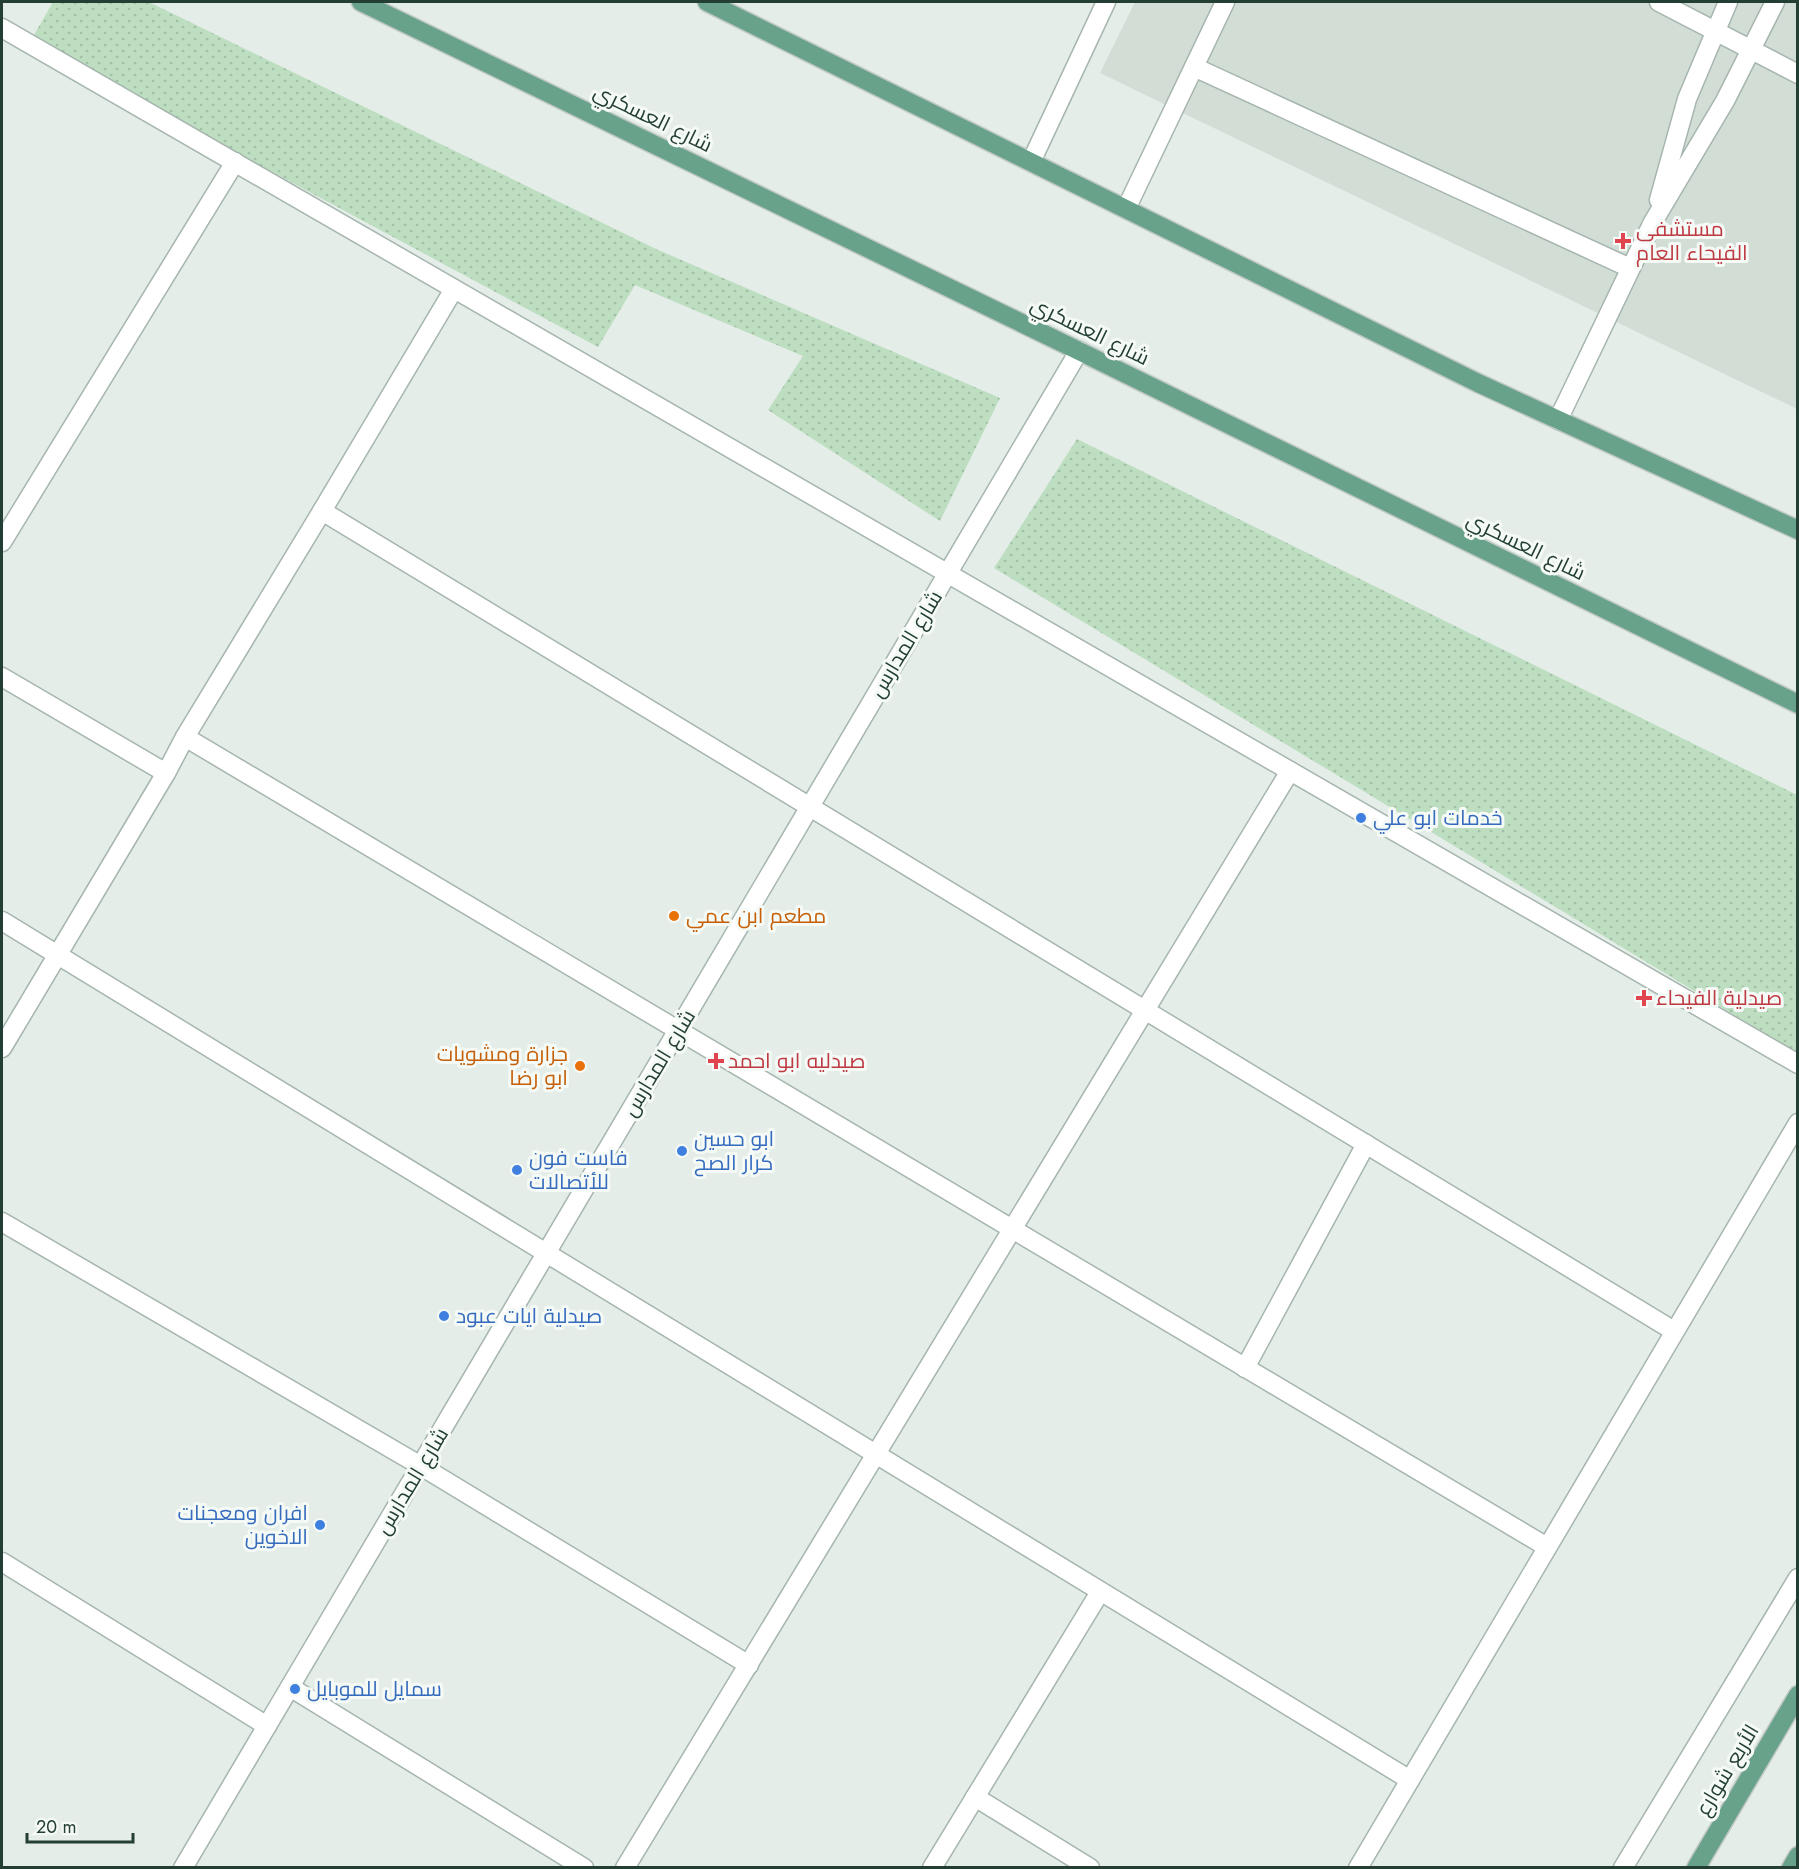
<svg xmlns="http://www.w3.org/2000/svg" width="1799" height="1869" viewBox="0 0 1799 1869" font-family="Jost,Cairo,sans-serif">
<style>
.built{fill:#d2ddd6}
.park{fill:url(#park-dots)}
.lines{fill:none;stroke-linecap:round;stroke-linejoin:round}
.service-casing{stroke:#a6b5ae;stroke-width:21}
.minor-casing{stroke:#a6b5ae;stroke-width:21}
.tertiary-casing{stroke:#a6b5ae;stroke-width:21}
.primary-casing{stroke:#c1c9c6;stroke-width:21}
.service{stroke:#fff;stroke-width:18}
.minor{stroke:#fff;stroke-width:18}
.tertiary{stroke:#fff;stroke-width:18}
.primary{stroke:#69a28a;stroke-width:18}
.health-dot{fill:#e0444e;stroke:#f5faf6;stroke-width:2}
.shop-dot{fill:#3f7fe0;stroke:#f5faf6;stroke-width:2}
.food-dot{fill:#e8710a;stroke:#f5faf6;stroke-width:2}
.labels{text-anchor:middle;stroke-width:6;stroke-linejoin:round;paint-order:stroke}
.street-label{font-size:21px;fill:#233f33;stroke:#f5faf6}
.health-label{font-size:21px;fill:#be3a42;stroke:#f5faf6;text-anchor:start}
.shop-label{font-size:21px;fill:#366cbe;stroke:#f5faf6;text-anchor:start}
.food-label{font-size:21px;fill:#c56008;stroke:#f5faf6;text-anchor:start}
</style>
<defs>
<pattern id="park-dots" width="8" height="8" patternUnits="userSpaceOnUse" patternTransform="scale(1.5)"><rect width="8" height="8" fill="#bddec1"/><path d="M2 2h.1M6 6h.1" fill="none" stroke="#a2c0a6" stroke-width="1.8" stroke-linecap="round"/></pattern>
</defs>
<rect width="100%" height="100%" fill="#e4ede8"/>
<path class="built" d="M 1135,2 L 1797,2 L 1797,409 L 1100,73 Z"/>
<g class="park">
<path d="M 53,2 L 149,2 L 656,249 L 1000,398 L 940,521 L 768,410 L 803,356 L 635,285 L 598,347 L 30,42 Z"/>
<path d="M 1077,439 L 1797,795 L 1797,1053 L 994,568 Z"/>
</g>
<g class="lines">
<defs>
<g id="service">
<path d="M 1659,2 L 1798,74"/>
<path d="M 1194,67 L 1630,268"/>
<path d="M 1031,162 L 1106,2"/>
<path d="M 1659,200 L 1687,99 L 1728,2"/>
<path d="M 1126,209 L 1225,2"/>
<path d="M 1558,420 L 1653,222 L 1725,101 L 1775,2"/>
</g>
<g id="minor">
<path d="M 2,28 L 1798,1064"/>
<path d="M 322,511 L 1674,1331"/>
<path d="M 2,542 L 235,162"/>
<path d="M 2,677 L 166,773"/>
<path d="M 185,737 L 1547,1547"/>
<path d="M 2,921 L 1410,1780"/>
<path d="M 2,1048 L 166,773 L 185,737 L 322,511 L 454,289"/>
<path d="M 2,1222 L 421,1466 L 749,1665"/>
<path d="M 1245,1368 L 1366,1144"/>
<path d="M 2,1562 L 267,1726"/>
<path d="M 290,1687 L 584,1868"/>
<path d="M 975,1797 L 1090,1868"/>
<path d="M 625,1868 L 1290,771"/>
<path d="M 932,1868 L 1100,1592"/>
</g>
<g id="tertiary">
<path d="M 183,1868 L 1079,351"/>
<path d="M 1358,1868 L 1798,1123"/>
<path d="M 1623,1868 L 1798,1578"/>
</g>
<g id="primary">
<path d="M 361,2 L 1079,351 L 1798,704"/>
<path d="M 707,2 L 1478,383 L 1798,530"/>
<path d="M 1696,1868 L 1798,1695"/>
<path d="M 1791,1868 L 1798,1856"/>
</g>
</defs>
<use href="#service" class="service-casing"/>
<use href="#minor" class="minor-casing"/>
<use href="#tertiary" class="tertiary-casing"/>
<use href="#primary" class="primary-casing"/>
<use href="#service" class="service"/>
<use href="#minor" class="minor"/>
<use href="#tertiary" class="tertiary"/>
<use href="#primary" class="primary"/>
</g>
<g class="health-dot">
<path d="M1620 232h6v6h6v6h-6v6h-6v-6h-6v-6h6z"/>
<path d="M1641 989h6v6h6v6h-6v6h-6v-6h-6v-6h6z"/>
<path d="M713 1052h6v6h6v6h-6v6h-6v-6h-6v-6h6z"/>
</g>
<g class="shop-dot">
<circle cx="1361" cy="818" r="6"/>
<circle cx="682" cy="1151" r="6"/>
<circle cx="517" cy="1170" r="6"/>
<circle cx="444" cy="1316" r="6"/>
<circle cx="320" cy="1525" r="6"/>
<circle cx="295" cy="1689" r="6"/>
</g>
<g class="food-dot">
<circle cx="674" cy="916" r="6"/>
<circle cx="580" cy="1066" r="6"/>
</g>
<g class="labels">
<g class="street-label">
<text transform="translate(653 118) rotate(26)" y="7">شارع العسكري</text>
<text transform="translate(1090 331) rotate(26)" y="7">شارع العسكري</text>
<text transform="translate(1526 546) rotate(26)" y="7">شارع العسكري</text>
<text transform="translate(906 644) rotate(-59)" y="7">شارع المدارس</text>
<text transform="translate(659 1063) rotate(-59)" y="7">شارع المدارس</text>
<text transform="translate(412 1481) rotate(-59)" y="7">شارع المدارس</text>
<text transform="translate(1727 1770) rotate(-59)" y="7">الأربع شوارع</text>
</g>
<g class="health-label">
<text x="1636" y="236">مستشفى<tspan x="1636" dy="24">الفيحاء العام</tspan></text>
<text x="1656" y="1005">صيدلية الفيحاء</text>
<text x="728" y="1068">صيدليه ابو احمد</text>
</g>
<g class="shop-label">
<text x="1373" y="825">خدمات ابو علي</text>
<text x="694" y="1146">ابو حسين<tspan x="694" dy="24">كرار الصح</tspan></text>
<text x="529" y="1165">فاست فون<tspan x="529" dy="24">للأتصالات</tspan></text>
<text x="456" y="1323">صيدلية ايات عبود</text>
<text x="308" y="1520" text-anchor="end">افران ومعجنات<tspan x="308" dy="24">الاخوين</tspan></text>
<text x="307" y="1696">سمايل للموبايل</text>
</g>
<g class="food-label">
<text x="686" y="923">مطعم ابن عمي</text>
<text x="568" y="1061" text-anchor="end">جزارة ومشويات<tspan x="568" dy="24">ابو رضا</tspan></text>
</g>
</g>
<rect width="1799" height="1869" fill="none" stroke="#233f33" stroke-width="6"/>
<path d="M27 1833v9h106v-9" fill="none" stroke="#233f33" stroke-width="3"/>
<text x="36" y="1833" font-size="18" fill="#233f33" stroke="#f5faf6" stroke-width="4.5" paint-order="stroke">20 m</text>
</svg>
